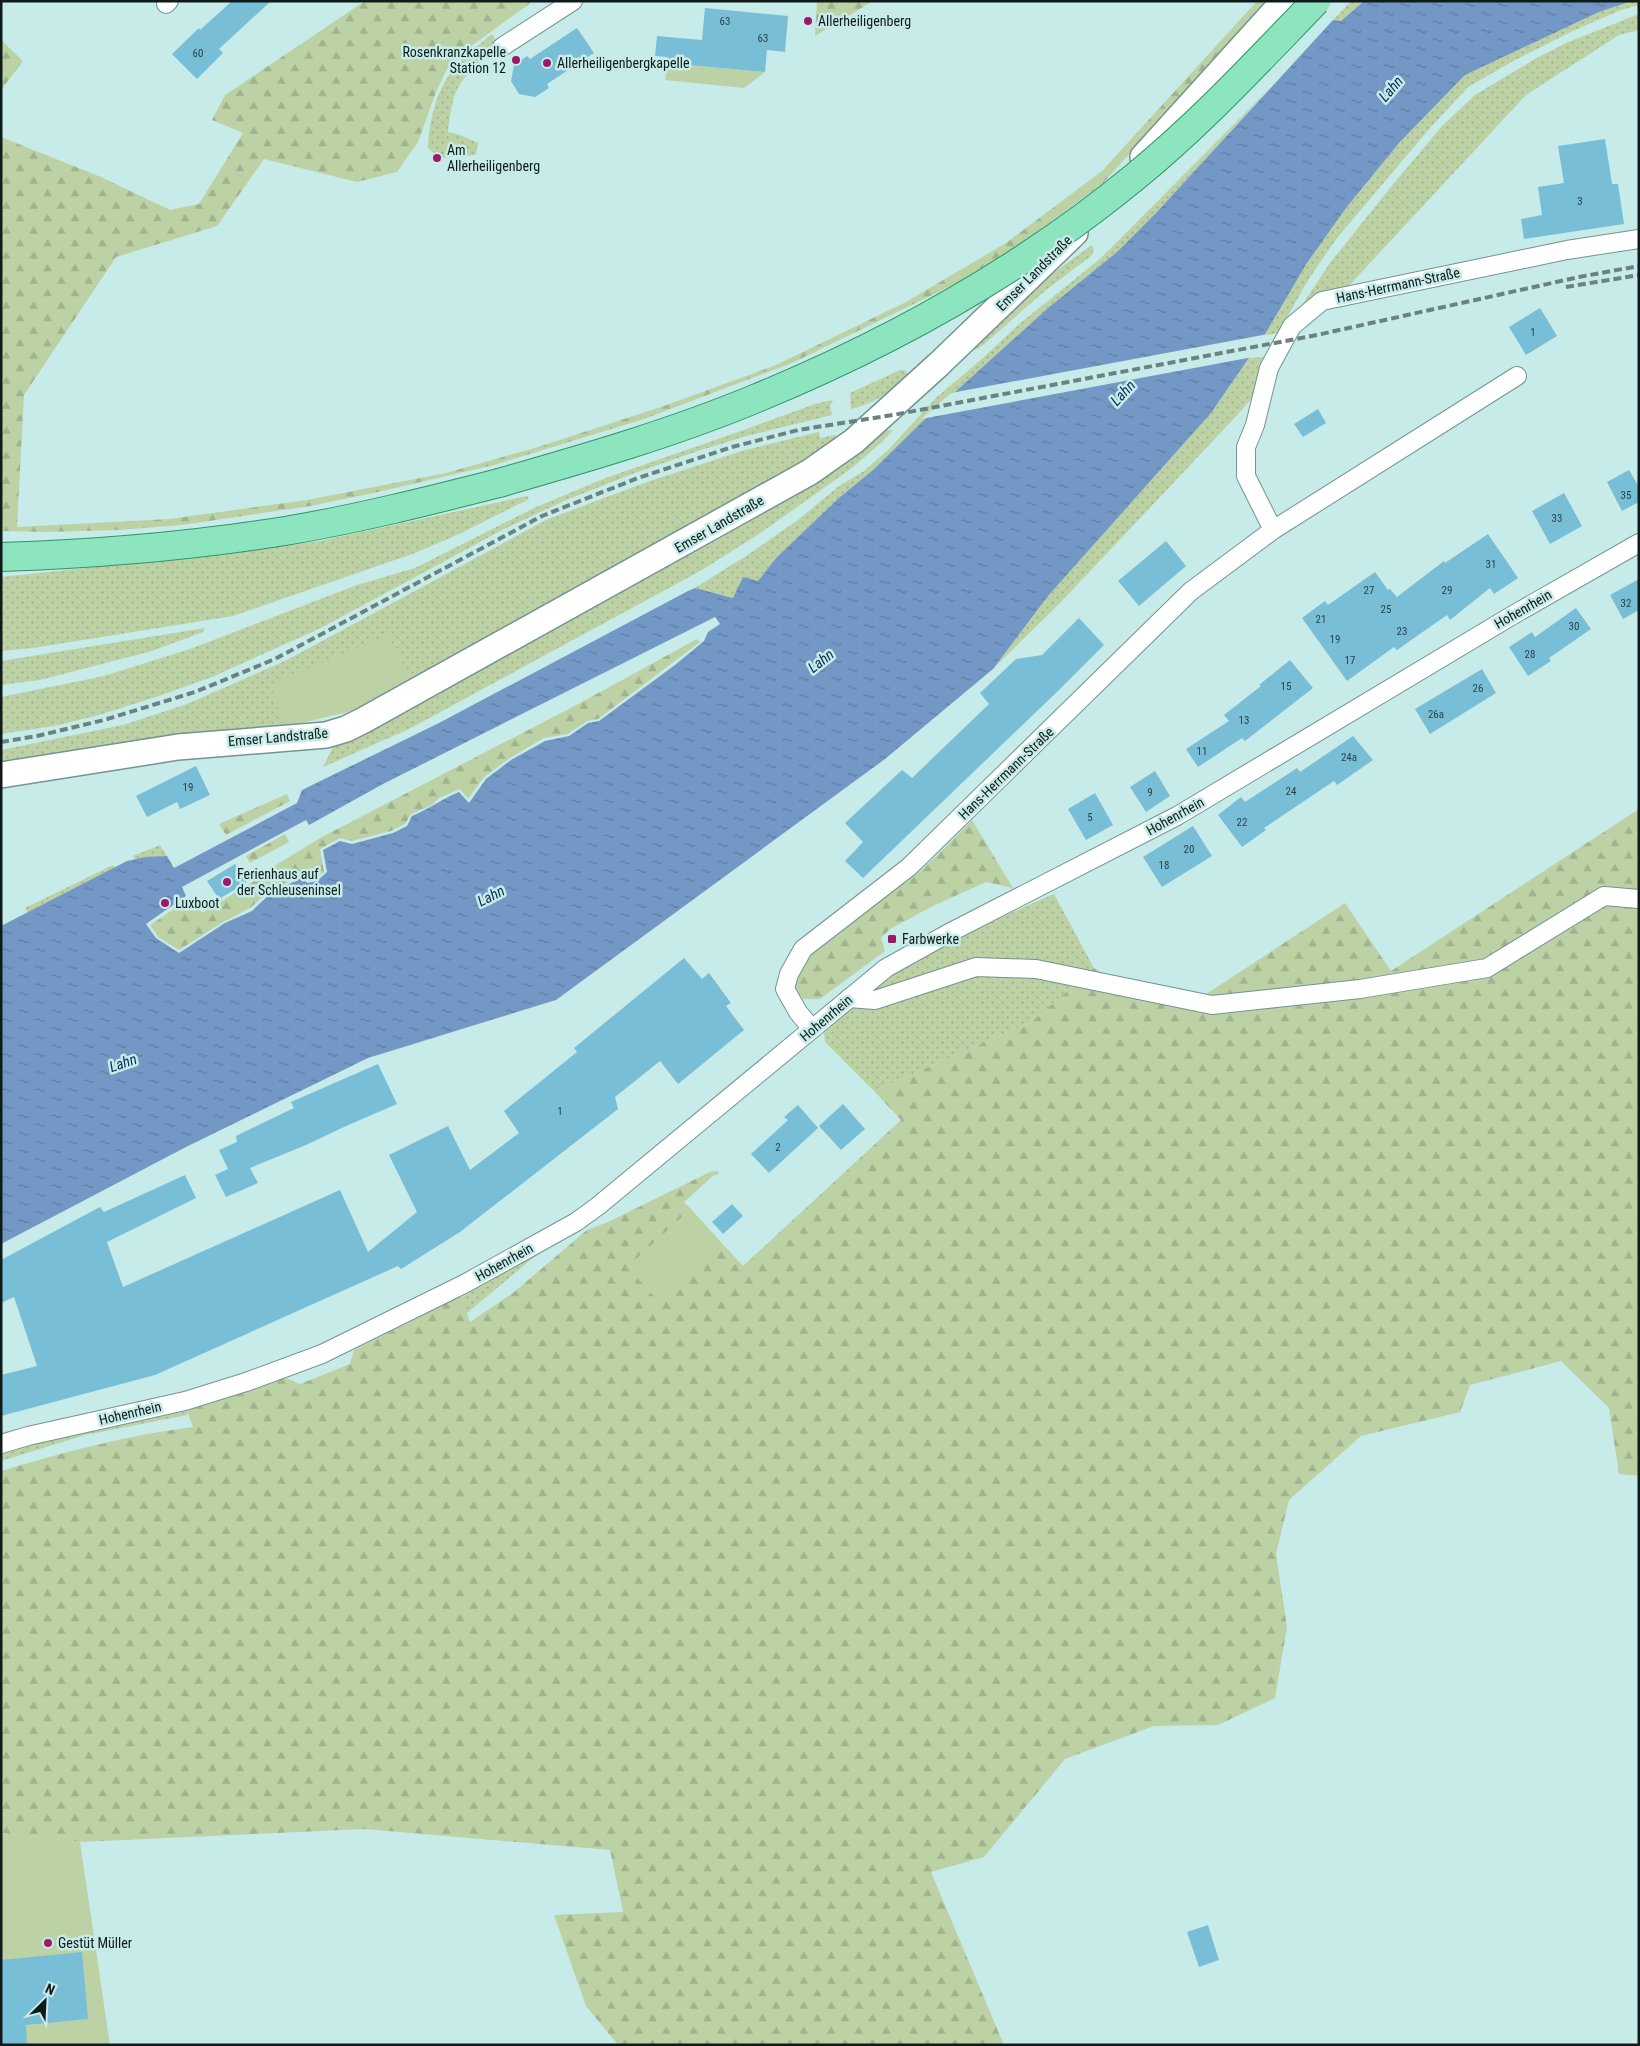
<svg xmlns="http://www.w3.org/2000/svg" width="1640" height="2046" viewBox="0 0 1640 2046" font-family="'Roboto Condensed',sans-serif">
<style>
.grass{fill:url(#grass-dots)}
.forest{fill:url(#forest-firs)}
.garden{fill:#bcd1a4}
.water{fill:url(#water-ripples);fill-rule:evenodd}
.pier{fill:#c7ebe9}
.building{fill:#79bed7}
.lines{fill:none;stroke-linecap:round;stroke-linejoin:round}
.street-casing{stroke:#729492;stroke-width:20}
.secondary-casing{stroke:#729492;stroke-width:28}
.primary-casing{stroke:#2e9369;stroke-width:30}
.street{stroke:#fff;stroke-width:18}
.secondary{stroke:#fff;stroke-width:25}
.primary{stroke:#8ce5be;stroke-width:28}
.rail{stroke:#6a8281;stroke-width:4;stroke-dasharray:8 4;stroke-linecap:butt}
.primary-bridge-casing{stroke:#2e9369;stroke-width:30;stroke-linecap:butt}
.primary-bridge{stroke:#8ce5be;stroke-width:28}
.poi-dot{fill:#9d1869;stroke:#c7ebe9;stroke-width:2}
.labels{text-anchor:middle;stroke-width:5;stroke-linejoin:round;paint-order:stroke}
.number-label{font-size:11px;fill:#294449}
.poi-label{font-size:14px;fill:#0e1b1a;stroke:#c7ebe9;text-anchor:start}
.street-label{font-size:14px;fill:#0e1b1a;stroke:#c7ebe9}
.water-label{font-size:15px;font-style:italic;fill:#082e58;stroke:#c7ebe9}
</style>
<defs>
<pattern id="grass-dots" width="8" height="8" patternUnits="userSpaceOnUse" patternTransform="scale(1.25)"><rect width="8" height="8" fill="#bcd1a4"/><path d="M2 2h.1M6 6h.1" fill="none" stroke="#a0b38d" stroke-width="1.8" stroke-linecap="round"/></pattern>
<pattern id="forest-firs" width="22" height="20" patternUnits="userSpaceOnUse" patternTransform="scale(1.25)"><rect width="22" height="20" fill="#bcd1a4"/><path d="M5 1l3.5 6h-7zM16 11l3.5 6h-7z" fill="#a0b38d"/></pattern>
<pattern id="water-ripples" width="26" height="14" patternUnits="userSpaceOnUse" patternTransform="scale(1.25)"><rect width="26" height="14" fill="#7498c5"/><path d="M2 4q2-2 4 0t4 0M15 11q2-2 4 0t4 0" fill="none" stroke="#5e7b9f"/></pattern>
</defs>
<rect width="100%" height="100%" fill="#c7ebe9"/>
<g class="grass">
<path d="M 1351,1 L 1364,1 L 1341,21 L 1333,20 Z"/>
<path d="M 1632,1 L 1639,1 L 1639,5 L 1621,10 L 1575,30 L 1515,60 L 1468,87 L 1430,128 L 1337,238 L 1310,277 L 1278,333 L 1264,336 L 1307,263 L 1346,208 L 1399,143 L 1465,75 L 1599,12 Z"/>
<path d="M 1639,14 L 1639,30 L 1619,35 L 1526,95 L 1344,291 L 1306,307 L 1302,305 L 1330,263 L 1390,188 L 1443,125 L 1475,95 L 1535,59 L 1566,43 Z"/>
<path d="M 492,34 L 499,45 C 462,80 454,78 448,132 L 460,135 L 478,143 L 476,155 L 440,158 L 428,148 C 429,123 436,91 452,71 C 463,56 478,46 492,34 Z"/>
<path d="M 1270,88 L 1155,214 L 1117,252 L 1048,308 L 925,419 L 873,470 L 840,497 L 777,557 L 758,582 L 733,598 L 695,588 L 749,554 L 798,520 L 839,486 L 864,471 L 888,450 L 937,397 L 983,358 L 1018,325 L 1101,258 Z"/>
<path d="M 1092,245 L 1094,250 L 1091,256 L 1046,290 L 982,346 L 966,354 L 1049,276 Z"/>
<path d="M 1265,357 L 1252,398 L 1241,411 L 1062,601 L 993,669 L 1048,596 L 1211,413 L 1249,358 Z"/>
<path d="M 900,370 L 905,370 L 910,376 C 893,391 873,404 851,409 L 850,393 Z"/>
<path d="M 833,400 L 830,406 L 832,415 L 743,437 L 695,452 L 635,473 L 566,500 L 504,529 L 321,628 L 212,677 L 159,696 L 99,715 L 54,726 L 1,734 L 1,697 L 104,676 L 190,649 L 357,585 L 415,568 L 534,508 L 603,479 L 741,431 L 815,404 Z"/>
<path d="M 893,430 L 883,441 L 852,468 L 759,534 L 702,570 L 409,729 L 323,767 L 335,743 L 664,565 L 715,541 L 819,480 L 854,456 L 882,431 Z"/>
<path d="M 819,432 L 820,438 L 835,435 L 838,439 L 727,506 L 411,681 L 387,635 L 284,727 L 1,763 L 1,750 L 123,725 L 187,704 L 287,660 L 548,519 L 650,481 L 745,450 Z"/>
<path d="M 527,496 L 529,499 L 457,535 L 415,553 L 233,616 L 33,648 L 1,651 L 1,577 L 210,555 L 320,541 Z"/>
<path d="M 205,628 L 203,632 L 152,651 L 40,680 L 1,685 L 1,661 Z"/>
<path d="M 160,845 L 167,856 L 135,859 L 133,856 Z"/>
<path d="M 113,865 L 115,868 L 28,913 L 25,908 Z"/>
<path d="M 1054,894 L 1094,968 L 1031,1022 L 874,1091 L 825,1042 L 824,1033 C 849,1011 872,987 900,970 C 948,939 1002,917 1054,894 Z"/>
<path d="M 555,1243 L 533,1258 L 467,1313 L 461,1298 Z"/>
<path d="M 187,1411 L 187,1415 L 85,1435 L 1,1461 L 1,1452 L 25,1445 Z"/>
</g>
<g class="forest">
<path d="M 365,1 L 533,1 L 466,50 L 447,69 L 436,92 L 418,142 L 397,172 L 357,182 L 264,159 L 217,226 L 116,257 L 24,395 L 17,527 L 169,519 L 307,500 L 446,473 L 535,448 L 664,406 L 776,365 L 906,302 L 1006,243 L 1102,171 L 1257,1 L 1268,1 L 1103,183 L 1022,243 L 955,284 L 792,363 L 644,419 L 494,465 L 378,492 L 310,506 L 182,525 L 120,530 L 44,532 L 1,531 L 1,137 L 101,177 L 170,210 L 199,204 L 243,133 L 212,120 L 225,95 Z"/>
<path d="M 816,1 L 873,1 L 815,36 L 817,2 Z"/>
<path d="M 1,40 L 23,61 L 1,90 Z"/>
<path d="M 697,639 L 700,642 L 598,719 L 587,721 L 568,734 L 544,738 L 510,758 L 484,777 L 468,799 L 460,789 L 439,798 L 432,805 L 411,814 L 405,824 L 391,831 L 352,841 L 340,838 L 320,849 L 324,872 L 317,877 L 308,881 L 302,875 L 270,891 L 250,908 L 223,922 L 179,950 L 158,937 L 150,925 L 192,897 L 202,913 L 253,882 L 253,879 L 320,838 L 582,702 Z"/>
<path d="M 287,794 L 290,801 L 226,835 L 219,824 Z"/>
<path d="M 1639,809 L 1639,1476 L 1619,1474 L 1609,1408 L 1561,1361 L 1470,1385 L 1460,1412 L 1361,1436 L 1289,1500 L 1276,1554 L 1287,1627 L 1275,1698 L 1218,1725 L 1154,1726 L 1065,1759 L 984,1857 L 931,1872 L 1004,2045 L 618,2045 L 586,2006 L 554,1915 L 623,1912 L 610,1850 L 365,1829 L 80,1842 L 1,1833 L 1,1471 C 64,1452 128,1435 193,1427 L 187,1411 L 284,1377 L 300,1384 L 350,1364 L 354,1350 L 461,1296 L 470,1322 L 513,1293 L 587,1230 L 608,1222 L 710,1172 L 718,1171 L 719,1174 L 713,1176 L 684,1202 L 691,1209 L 628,1267 L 655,1297 L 718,1239 L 743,1266 L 901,1120 L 874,1091 L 1031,1022 L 1094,968 L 1138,996 L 1191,1004 L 1345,903 L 1391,971 Z"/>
<path d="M 972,820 L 1013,888 L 986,882 L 933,906 L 890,929 L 881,938 L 885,951 L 820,999 L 803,999 C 798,993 792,986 795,979 C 808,943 886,899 917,874 C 936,857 954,838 972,820 Z"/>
<path d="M 285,834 L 289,842 L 250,863 L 246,856 Z"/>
</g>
<g class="garden">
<path d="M 667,63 L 765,72 L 744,88 L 665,80 Z"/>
<path d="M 388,635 L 411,681 L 382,698 L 348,712 L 284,727 L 270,684 Z"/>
<path d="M 691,1209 L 718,1239 L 655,1297 L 627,1267 Z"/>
<path d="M 1,1833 L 80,1842 L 110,2045 L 1,2045 Z"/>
</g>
<path class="water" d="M 1364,1 L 1632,1 L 1599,12 L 1465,75 L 1399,143 L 1346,208 L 1307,263 L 1264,336 L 1211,413 L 1048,596 L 993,669 L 885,759 L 556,1000 L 368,1058 L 186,1147 L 1,1244 L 1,926 L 127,861 L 145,857 L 167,856 L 174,868 L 297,803 L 302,790 L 439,723 L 688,591 L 695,588 L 733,598 L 743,577 L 758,581 L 777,557 L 840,497 L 873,470 L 925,419 L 1048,308 L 1117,252 L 1155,214 L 1333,20 L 1341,21 ZM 715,617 L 720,624 L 708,632 L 704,641 L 675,665 L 599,721 L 588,723 L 569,736 L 545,741 L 511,760 L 486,779 L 469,803 L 459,792 C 442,799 429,809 412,816 L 407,826 L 393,833 L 352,844 L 340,841 L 323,850 L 327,872 L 318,880 L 308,883 L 301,878 L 271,893 L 252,911 L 225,923 L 179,953 L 156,938 L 146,924 L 186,896 L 182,887 L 306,820 L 309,825 L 383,784 Z"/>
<path class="pier" d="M 1268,334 L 1253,357 L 921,419 L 951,393 Z"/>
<g class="building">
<path d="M 232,1 L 271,1 L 219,49 L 223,53 L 197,79 L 172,54 L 199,28 L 200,30 Z"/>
<path d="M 705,8 L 788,16 L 785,52 L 767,50 L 765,72 L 667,63 L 667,57 L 655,56 L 657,36 L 702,40 Z"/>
<path d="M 577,28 L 594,53 L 547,84 L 549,88 L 535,97 L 519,94 L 511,81 L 514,65 L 527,56 L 530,59 Z"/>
<path d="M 1605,139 L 1612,184 L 1618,184 L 1624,224 L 1524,239 L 1521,219 L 1542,215 L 1538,187 L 1564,183 L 1558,146 Z"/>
<path d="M 1540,308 L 1557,336 L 1526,355 L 1509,327 Z"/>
<path d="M 1318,409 L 1326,423 L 1303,437 L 1294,424 Z"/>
<path d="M 1629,470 L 1639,487 L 1639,502 L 1622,511 L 1607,482 Z"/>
<path d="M 1564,493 L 1582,526 L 1550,544 L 1532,511 Z"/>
<path d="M 1488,534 L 1518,578 L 1494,594 L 1490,588 L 1450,620 L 1447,615 L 1397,650 L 1394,647 L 1347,681 L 1302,618 L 1325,601 L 1328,605 L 1375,572 L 1388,590 L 1390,589 L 1397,597 L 1444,561 L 1445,563 Z"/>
<path d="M 1166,541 L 1186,566 L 1139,606 L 1118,581 Z"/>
<path d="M 1639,579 L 1639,610 L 1623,619 L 1610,595 Z"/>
<path d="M 1576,608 L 1591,629 L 1549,658 L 1551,661 L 1528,676 L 1509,647 L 1532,632 L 1535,637 Z"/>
<path d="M 1079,618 L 1104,645 L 1060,689 L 863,878 L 845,861 L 863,842 L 845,823 L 902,770 L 912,778 L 989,704 L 980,693 L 1016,659 L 1042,655 Z"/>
<path d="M 1290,660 L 1313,688 L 1245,741 L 1242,738 L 1198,767 L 1186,749 L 1229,721 L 1224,715 L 1261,686 L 1259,685 Z"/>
<path d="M 1482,669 L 1496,693 L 1430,734 L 1415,709 Z"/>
<path d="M 1353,736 L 1373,760 L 1337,785 L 1334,781 L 1264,828 L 1266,830 L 1242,847 L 1218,815 L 1241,797 L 1245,802 L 1297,768 L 1300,772 Z"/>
<path d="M 196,766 L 210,795 L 180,809 L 177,802 L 147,817 L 136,796 Z"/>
<path d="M 1155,771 L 1170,796 L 1146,812 L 1130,787 Z"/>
<path d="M 1095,793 L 1113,825 L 1086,840 L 1068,809 Z"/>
<path d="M 1193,826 L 1212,856 L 1162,887 L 1143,857 Z"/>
<path d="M 235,864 L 247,882 L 219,899 L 207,881 Z"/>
<path d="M 684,958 L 702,979 L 709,973 L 731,1003 L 726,1006 L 744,1030 L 678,1084 L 660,1061 L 615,1097 L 618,1109 L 460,1232 L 401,1269 L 398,1266 L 155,1375 L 1,1416 L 1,1375 L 37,1366 L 14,1297 L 1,1303 L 1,1260 L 100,1207 L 104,1212 L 185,1175 L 196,1198 L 107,1242 L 123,1287 L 340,1190 L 368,1252 L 417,1212 L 389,1155 L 448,1126 L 470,1170 L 519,1133 L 504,1111 L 577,1052 L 574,1048 Z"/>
<path d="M 378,1064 L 397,1104 L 346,1126 L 306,1145 L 250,1168 L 258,1183 L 226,1197 L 215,1175 L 228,1169 L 219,1150 L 237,1142 L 236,1136 L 294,1108 L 291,1102 Z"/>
<path d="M 843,1104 L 865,1129 L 841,1150 L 819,1126 Z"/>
<path d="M 798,1105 L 818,1128 L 769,1173 L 751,1154 L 788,1120 L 784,1117 Z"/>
<path d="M 732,1204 L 743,1216 L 723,1234 L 712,1222 Z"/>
<path d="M 1208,1925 L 1219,1960 L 1199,1967 L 1187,1932 Z"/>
<path d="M 82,1952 L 88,2019 L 26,2025 L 27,2045 L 1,2045 L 1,1960 Z"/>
</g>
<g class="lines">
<defs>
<g id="street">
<path d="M 166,4 L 169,1"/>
<path d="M 502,47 L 573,1"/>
<path d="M 1273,530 L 1517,376"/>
<path d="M 849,998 L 875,1000 L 976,967 L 1036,969 L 1212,1005 L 1360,989 L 1487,968 L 1604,896 L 1639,899"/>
<path d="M 812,1029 L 798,1012 L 785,989 L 789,974 L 803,949 L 909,867 L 1191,591 L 1273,530 L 1246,476 L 1246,447 L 1255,425 L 1269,368 L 1292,326 L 1322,301 L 1567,250 L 1639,239"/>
<path d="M 1,1444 L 28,1436 L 185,1401 L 246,1382 L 322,1354 L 466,1283 L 576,1222 L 598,1206 L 886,968 L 949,933 L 1177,816 L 1513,615 L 1639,543"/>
</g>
<g id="secondary">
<path d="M 1143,157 L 1284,1"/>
<path d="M 1,775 L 178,747 L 326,735 L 346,729 L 364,720 L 810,472 L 854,441 L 939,364 L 1075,233"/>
</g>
<path id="primary" d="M 1,557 C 96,554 191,546 285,531 C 357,519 428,501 499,483"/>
</defs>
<use href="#street" class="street-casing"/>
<use href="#secondary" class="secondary-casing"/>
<use href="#primary" class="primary-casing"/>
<use href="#street" class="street"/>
<use href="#secondary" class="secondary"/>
<use href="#primary" class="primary"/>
<g class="rail">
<path d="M 1566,287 L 1639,275"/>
<path d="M 1,742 L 37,736 L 104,720 L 195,692 L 275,659 L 542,516 L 638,478 L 732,447 L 798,430 L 893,415 L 1317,335 L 1579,277 L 1639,266"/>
</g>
<defs>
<path id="primary-bridge" d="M 499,483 C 586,458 673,433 757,398 C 893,342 1022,270 1136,176 C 1201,123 1258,61 1316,1"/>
</defs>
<use href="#primary-bridge" class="primary-bridge-casing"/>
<use href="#primary-bridge" class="primary-bridge"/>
</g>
<g class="poi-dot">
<circle cx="808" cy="21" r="5"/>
<circle cx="516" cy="60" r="5"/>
<circle cx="547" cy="63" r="5"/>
<circle cx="437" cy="158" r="5"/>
<circle cx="227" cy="882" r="5"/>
<circle cx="165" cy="903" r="5"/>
<rect x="887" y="934" width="10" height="10" rx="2.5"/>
<circle cx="48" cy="1943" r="5"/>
</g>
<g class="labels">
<g class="number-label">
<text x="725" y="25">63</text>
<text x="763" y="42">63</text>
<text x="198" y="57">60</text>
<text x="1580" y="205">3</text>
<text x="1533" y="336">1</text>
<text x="1626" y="499">35</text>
<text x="1557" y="522">33</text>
<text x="1491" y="568">31</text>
<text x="1369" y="594">27</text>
<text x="1447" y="594">29</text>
<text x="1626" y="607">32</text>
<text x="1386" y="613">25</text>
<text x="1321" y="623">21</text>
<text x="1574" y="630">30</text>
<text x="1402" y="635">23</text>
<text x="1335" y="643">19</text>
<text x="1530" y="658">28</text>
<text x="1350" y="664">17</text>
<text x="1286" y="690">15</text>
<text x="1478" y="692">26</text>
<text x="1436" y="718">26a</text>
<text x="1244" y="724">13</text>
<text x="1202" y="755">11</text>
<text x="1349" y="761">24a</text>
<text x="188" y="791">19</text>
<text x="1291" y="795">24</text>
<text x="1150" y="796">9</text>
<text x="1090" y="821">5</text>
<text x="1242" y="826">22</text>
<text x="1189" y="853">20</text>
<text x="1164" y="869">18</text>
<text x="560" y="1115">1</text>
<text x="778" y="1151">2</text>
</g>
<g class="poi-label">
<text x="818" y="26">Allerheiligenberg</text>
<text x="506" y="57" text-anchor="end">Rosenkranzkapelle<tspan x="506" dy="16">Station 12</tspan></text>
<text x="557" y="68">Allerheiligenbergkapelle</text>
<text x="447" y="155">Am<tspan x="447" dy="16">Allerheiligenberg</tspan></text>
<text x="237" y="879">Ferienhaus auf<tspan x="237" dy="16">der Schleuseninsel</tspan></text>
<text x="175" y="908">Luxboot</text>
<text x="902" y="944">Farbwerke</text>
<text x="58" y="1948">Gestüt Müller</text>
</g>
<g class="street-label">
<text transform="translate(1034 273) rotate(-45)" y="5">Emser Landstraße</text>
<text transform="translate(1398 285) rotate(-12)" y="5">Hans-Herrmann-Straße</text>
<text transform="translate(719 524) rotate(-30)" y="5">Emser Landstraße</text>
<text transform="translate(1523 609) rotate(-30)" y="5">Hohenrhein</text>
<text transform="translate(278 737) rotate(-5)" y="5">Emser Landstraße</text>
<text transform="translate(1006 773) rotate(-44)" y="5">Hans-Herrmann-Straße</text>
<text transform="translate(1175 816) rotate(-29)" y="5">Hohenrhein</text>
<text transform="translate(826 1018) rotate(-40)" y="5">Hohenrhein</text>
<text transform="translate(504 1262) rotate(-29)" y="5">Hohenrhein</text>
<text transform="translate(130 1413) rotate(-13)" y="5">Hohenrhein</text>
</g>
<g class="water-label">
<text transform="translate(1391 89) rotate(-49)" y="5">Lahn</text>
<text transform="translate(1123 393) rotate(-47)" y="5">Lahn</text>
<text transform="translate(821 661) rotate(-38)" y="5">Lahn</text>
<text transform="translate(491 896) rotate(-27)" y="5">Lahn</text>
<text transform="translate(123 1063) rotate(-19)" y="5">Lahn</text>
</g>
</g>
<rect width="1640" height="2046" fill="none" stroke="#0e1b1a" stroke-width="5"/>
<g transform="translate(45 2001) rotate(24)" stroke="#c7ebe9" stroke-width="4" paint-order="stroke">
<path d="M0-4L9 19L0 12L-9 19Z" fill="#0e1b1a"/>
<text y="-8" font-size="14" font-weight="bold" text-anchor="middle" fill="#0e1b1a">N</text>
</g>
</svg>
